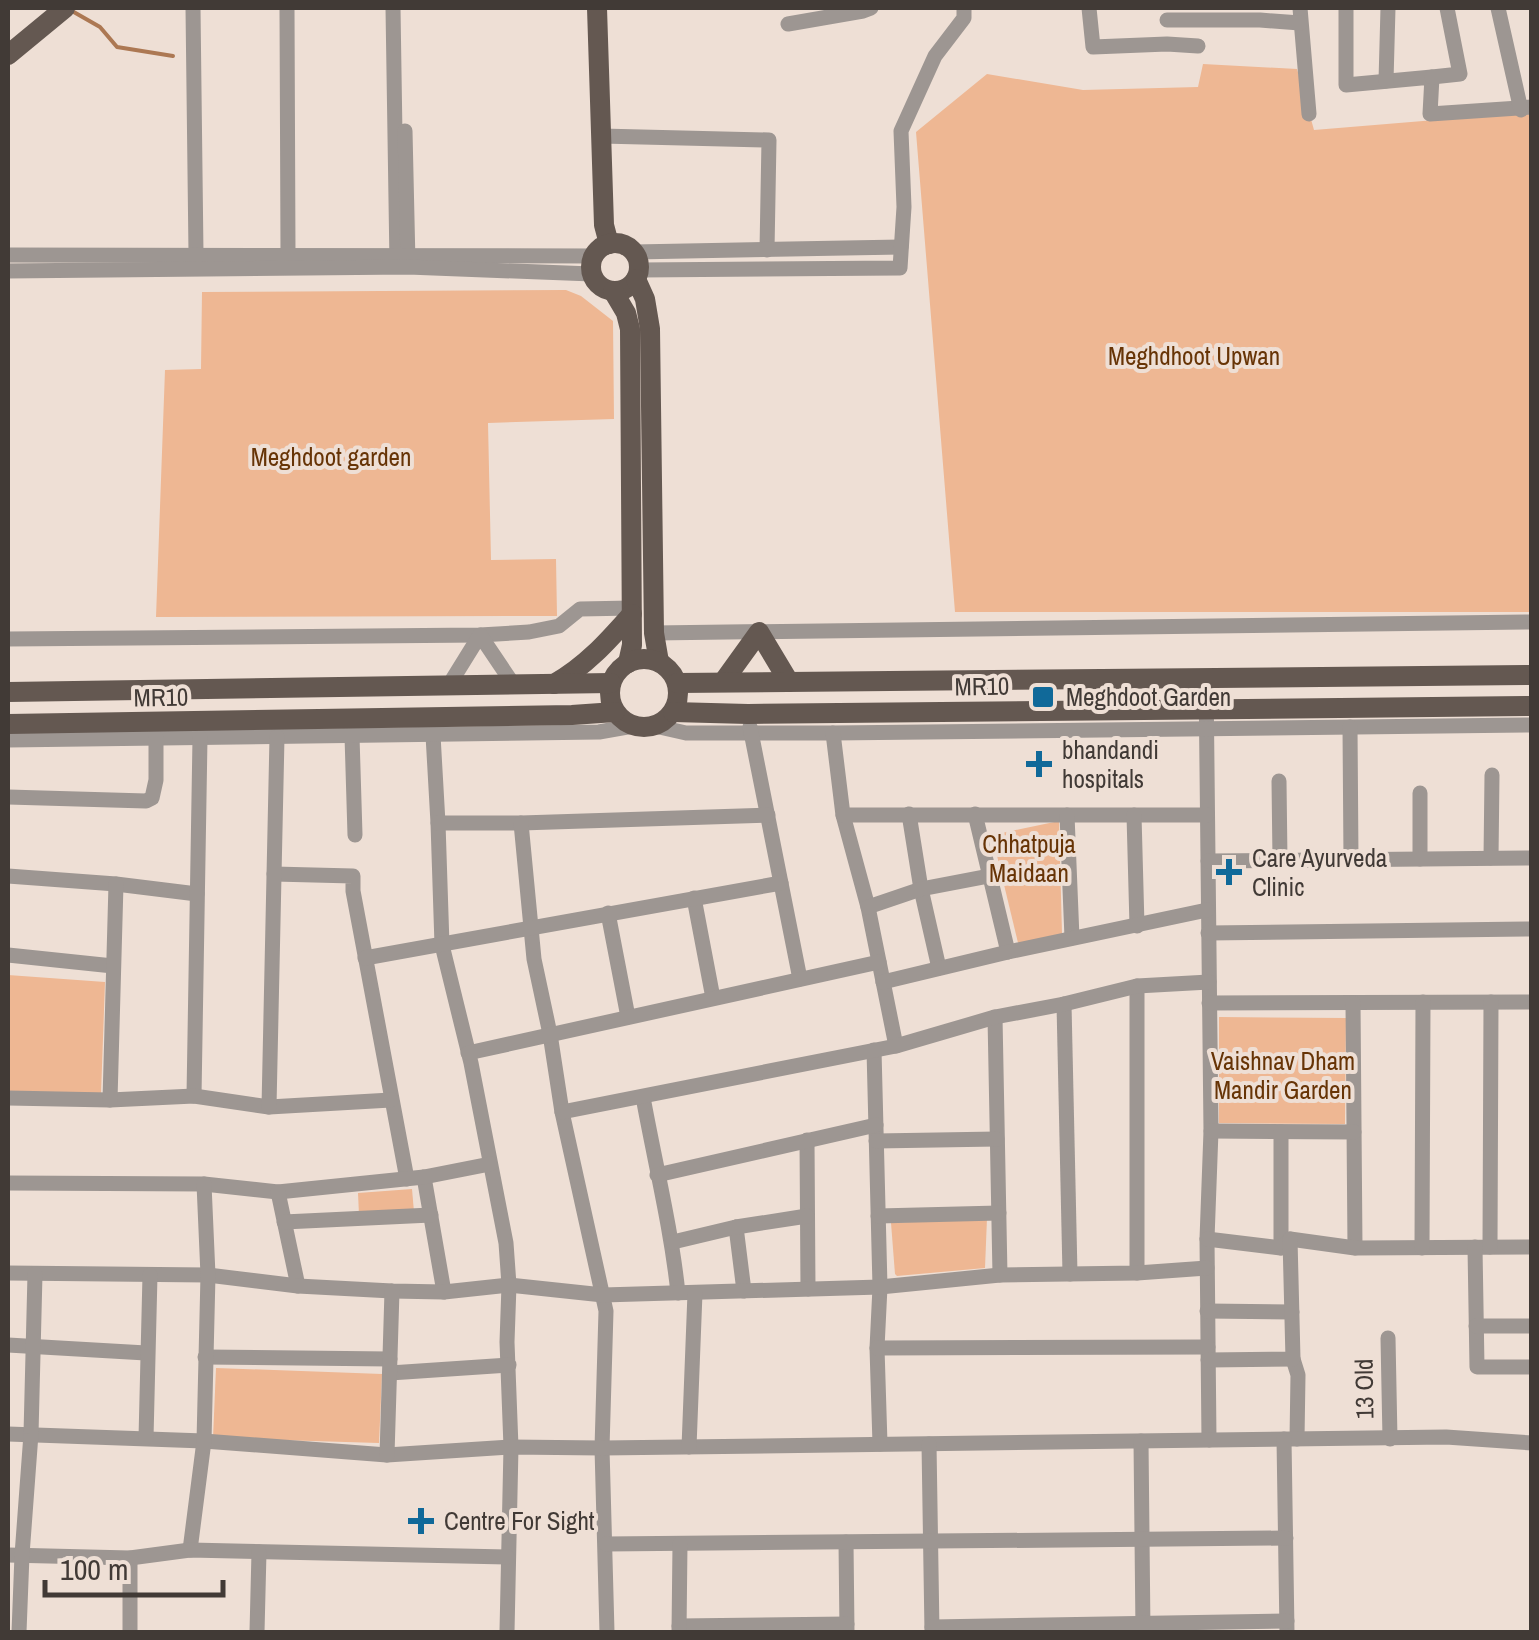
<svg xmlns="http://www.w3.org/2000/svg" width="1539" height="1640" viewBox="0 0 1539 1640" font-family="'Archivo Narrow',sans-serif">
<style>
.green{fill:#eeb793}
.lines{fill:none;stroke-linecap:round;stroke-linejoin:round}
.stream{stroke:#ac7853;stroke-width:4}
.minor{stroke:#9d9692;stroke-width:15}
.major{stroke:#645851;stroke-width:20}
.poi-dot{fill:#106999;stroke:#eedfd5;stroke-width:4}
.labels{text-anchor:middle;stroke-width:8;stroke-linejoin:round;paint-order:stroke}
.park-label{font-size:25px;fill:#673406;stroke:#eedfd5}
.street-label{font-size:25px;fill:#413a36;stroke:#eedfd5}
.poi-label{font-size:25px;fill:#413a36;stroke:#eedfd5;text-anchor:start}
</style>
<rect width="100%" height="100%" fill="#eedfd5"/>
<g class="green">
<path d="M 1203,64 L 1297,69 L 1314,130 L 1531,112 L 1531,612 L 955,612 L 916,132 L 987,74 L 1083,90 L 1198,87 Z"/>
<path d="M 566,290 L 581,296 L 613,321 L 614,419 L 488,423 L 491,560 L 556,559 L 557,616 L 156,617 L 165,370 L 201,369 L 202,292 Z"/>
<path d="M 1059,821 L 1062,934 L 1019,947 L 992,835 Z"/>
<path d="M 8,975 L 105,982 L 101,1094 L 8,1095 Z"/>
<path d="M 1219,1017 L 1346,1018 L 1345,1124 L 1219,1123 Z"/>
<path d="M 412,1189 L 414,1212 L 359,1215 L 358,1193 Z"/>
<path d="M 987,1218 L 985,1268 L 897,1276 L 895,1274 L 891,1223 Z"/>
<path d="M 216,1368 L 382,1374 L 379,1443 L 213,1438 Z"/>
</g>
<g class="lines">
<path class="stream" d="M 72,11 L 100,27 L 117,47 L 173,56"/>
<g class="minor">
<path d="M 193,8 L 196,254"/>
<path d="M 287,8 L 288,254"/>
<path d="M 393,8 L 397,263"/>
<path d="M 1089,8 L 1093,47 L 1167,44 L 1198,46"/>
<path d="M 1300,8 L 1309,114"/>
<path d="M 1346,8 L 1346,85 L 1432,77 L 1430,114 L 1532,107"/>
<path d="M 1498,8 L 1521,110"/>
<path d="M 1167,20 L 1260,20 L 1300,23"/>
<path d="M 788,24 L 863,11 L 871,8"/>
<path d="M 1432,77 L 1460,74 L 1447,8"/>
<path d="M 1386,81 L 1388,8"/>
<path d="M 405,131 L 408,263"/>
<path d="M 601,136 L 769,140 L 767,250"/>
<path d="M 634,252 L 901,247"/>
<path d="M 8,255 L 594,256"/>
<path d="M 640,270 L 900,268 L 904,207 L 901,131 L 935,56 L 964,18 L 964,8"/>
<path d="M 8,271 L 408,267 L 592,274"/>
<path d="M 654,633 L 1532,622"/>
<path d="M 8,639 L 480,635 L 529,632 L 559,626 L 580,609 L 632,608"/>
<path d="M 1206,678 L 1211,1131 L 1207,1239 L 1209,1440"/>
<path d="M 449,685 L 480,635 L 513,684"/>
<path d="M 655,726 L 686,733 L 833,733 L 1532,725"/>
<path d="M 750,727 L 800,979"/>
<path d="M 1350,727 L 1351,860"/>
<path d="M 833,733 L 843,815 L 868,907 L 896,1046"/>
<path d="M 433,735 L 438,823 L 442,945 L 471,1063 L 506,1243 L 509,1285 L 507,1342 L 511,1447 L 507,1632"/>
<path d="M 352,736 L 355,835"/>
<path d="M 8,740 L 599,732 L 633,726"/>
<path d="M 1279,781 L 1280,860"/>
<path d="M 8,797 L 146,801 L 152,798 L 156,780 L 156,738"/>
<path d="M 909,814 L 921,889 L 939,968"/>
<path d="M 975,814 L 1008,952"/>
<path d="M 843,815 L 1207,815"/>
<path d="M 1067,815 L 1072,938"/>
<path d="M 1134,815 L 1137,926"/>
<path d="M 438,823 L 521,823 L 768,815"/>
<path d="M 521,823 L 534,959 L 550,1034 L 562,1112 L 606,1311 L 602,1448 L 607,1632"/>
<path d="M 1491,858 L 1492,775"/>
<path d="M 1420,859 L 1420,793"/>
<path d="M 1208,861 L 1532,858"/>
<path d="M 274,874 L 353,876 L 353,891 L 407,1179"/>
<path d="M 8,876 L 116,884 L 197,894"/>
<path d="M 694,898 L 713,998"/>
<path d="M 868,907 L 921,889 L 989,876"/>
<path d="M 608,913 L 628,1017"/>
<path d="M 1208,933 L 1532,929"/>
<path d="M 8,955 L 113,966"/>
<path d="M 365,958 L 781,883"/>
<path d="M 883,982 L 1008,952 L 1207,910"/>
<path d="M 1137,986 L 1137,1273"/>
<path d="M 1209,1003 L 1532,1002"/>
<path d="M 1353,1003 L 1355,1248"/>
<path d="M 1064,1004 L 1070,1274"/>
<path d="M 995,1017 L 1000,1275"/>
<path d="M 874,1050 L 880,1287 L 877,1348 L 880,1444"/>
<path d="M 468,1053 L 879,962"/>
<path d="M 194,1096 L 200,738"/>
<path d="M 643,1097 C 655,1163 671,1227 678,1293"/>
<path d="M 8,1098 L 110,1100 L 194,1096 L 269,1107 L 391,1100"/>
<path d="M 110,1100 L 116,884"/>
<path d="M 269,1107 L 277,737"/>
<path d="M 562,1112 L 896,1046 L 995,1017 L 1064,1004 L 1137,986 L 1209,982"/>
<path d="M 1211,1131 L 1354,1132"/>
<path d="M 1281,1132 L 1281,1248"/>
<path d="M 807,1140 L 808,1289"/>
<path d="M 876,1141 L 997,1139"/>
<path d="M 657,1175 L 876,1125"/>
<path d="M 424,1177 L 444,1292"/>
<path d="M 8,1183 L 204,1184 L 278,1192 L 424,1177 L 490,1164"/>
<path d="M 278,1192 L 298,1286"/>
<path d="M 878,1216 L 999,1213"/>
<path d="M 284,1222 L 431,1215"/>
<path d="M 736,1227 L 744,1291"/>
<path d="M 1207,1239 L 1281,1248 L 1290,1239 L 1355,1248 L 1532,1247"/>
<path d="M 673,1242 L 736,1227 L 807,1216"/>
<path d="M 1475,1247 L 1477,1367 L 1532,1367"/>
<path d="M 1490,1247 L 1491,1002"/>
<path d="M 1422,1248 L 1423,1002"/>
<path d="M 8,1273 L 208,1275 L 298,1286 L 392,1291 L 444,1292 L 509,1285 L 603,1295 L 880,1287 L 1000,1275 L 1137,1273 L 1207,1268"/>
<path d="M 1207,1311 L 1292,1312"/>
<path d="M 1476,1326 L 1532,1326"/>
<path d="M 1388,1338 L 1390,1439"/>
<path d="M 8,1345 L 146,1353"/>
<path d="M 877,1348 L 1208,1347"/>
<path d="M 205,1357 L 390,1359"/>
<path d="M 1293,1359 L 1298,1375 L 1297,1439"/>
<path d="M 1208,1360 L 1293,1359 L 1290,1239"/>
<path d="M 390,1373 L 509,1365"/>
<path d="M 8,1434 L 204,1441 L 387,1455 L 511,1447 L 602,1448 L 1446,1437 L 1532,1443"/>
<path d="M 146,1438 L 150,1275"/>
<path d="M 1284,1439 L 1287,1632"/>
<path d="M 1141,1441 L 1143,1632"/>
<path d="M 929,1444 L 932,1632"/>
<path d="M 689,1447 L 695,1293"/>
<path d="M 387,1455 L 392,1291"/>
<path d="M 846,1542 L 847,1632"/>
<path d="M 606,1544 L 1286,1538"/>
<path d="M 190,1550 L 204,1441 L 208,1275 L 204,1184"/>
<path d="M 8,1555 L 130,1558 L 190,1550 L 507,1557"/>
<path d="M 679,1626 L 847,1624"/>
<path d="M 932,1627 L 1287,1621"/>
<path d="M 19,1632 L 22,1555 L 31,1434 L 35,1274"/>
<path d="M 130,1632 L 130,1558"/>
<path d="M 257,1632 L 259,1552"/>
<path d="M 679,1632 L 680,1544"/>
</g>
<g class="major">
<path d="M 597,8 L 604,225 L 609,244"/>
<path d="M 8,55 L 65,8"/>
<circle cx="615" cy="267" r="24"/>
<path d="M 636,279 L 645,299 L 650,329 L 654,633 L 659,662"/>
<path d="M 613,291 L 626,313 L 630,329 L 632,645 L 628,663"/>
<circle cx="644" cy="693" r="34"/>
<path d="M 723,682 L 759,632 L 789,682"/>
<path d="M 677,683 L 1532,675"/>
<path d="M 554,684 C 586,666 608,641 632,614"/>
<path d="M 8,692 L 611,683"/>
<path d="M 673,712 L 748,714 L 1532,706"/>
<path d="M 8,724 L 572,715 L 615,712"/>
</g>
</g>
<g class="poi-dot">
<rect x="1031" y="685" width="24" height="24" rx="5"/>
<path d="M1034 749h10v10h10v10h-10v10h-10v-10h-10v-10h10z"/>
<path d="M1224 857h10v10h10v10h-10v10h-10v-10h-10v-10h10z"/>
<path d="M416 1506h10v10h10v10h-10v10h-10v-10h-10v-10h10z"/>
</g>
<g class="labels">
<g class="park-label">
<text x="1194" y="365">Meghdhoot Upwan</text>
<text x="331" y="466">Meghdoot garden</text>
<text x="1029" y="853">Chhatpuja<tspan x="1029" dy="29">Maidaan</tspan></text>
<text x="1283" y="1070">Vaishnav Dham<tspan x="1283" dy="29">Mandir Garden</tspan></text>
</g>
<g class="street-label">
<text transform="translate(982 686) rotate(-1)" y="9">MR10</text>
<text transform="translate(161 697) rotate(-1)" y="9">MR10</text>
<text transform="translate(1364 1389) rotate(-91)" y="9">13 Old</text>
</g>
<g class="poi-label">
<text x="1066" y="706">Meghdoot Garden</text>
<text x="1062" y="759">bhandandi<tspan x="1062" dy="29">hospitals</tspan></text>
<text x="1252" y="867">Care Ayurveda<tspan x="1252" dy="29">Clinic</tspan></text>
<text x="444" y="1530">Centre For Sight</text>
</g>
</g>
<rect width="1539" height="1640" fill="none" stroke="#413a36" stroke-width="20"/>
<path d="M45 1580v15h178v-15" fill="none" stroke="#413a36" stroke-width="5"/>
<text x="60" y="1580" font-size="30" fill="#413a36" stroke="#eedfd5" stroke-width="8" paint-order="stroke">100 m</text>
</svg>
